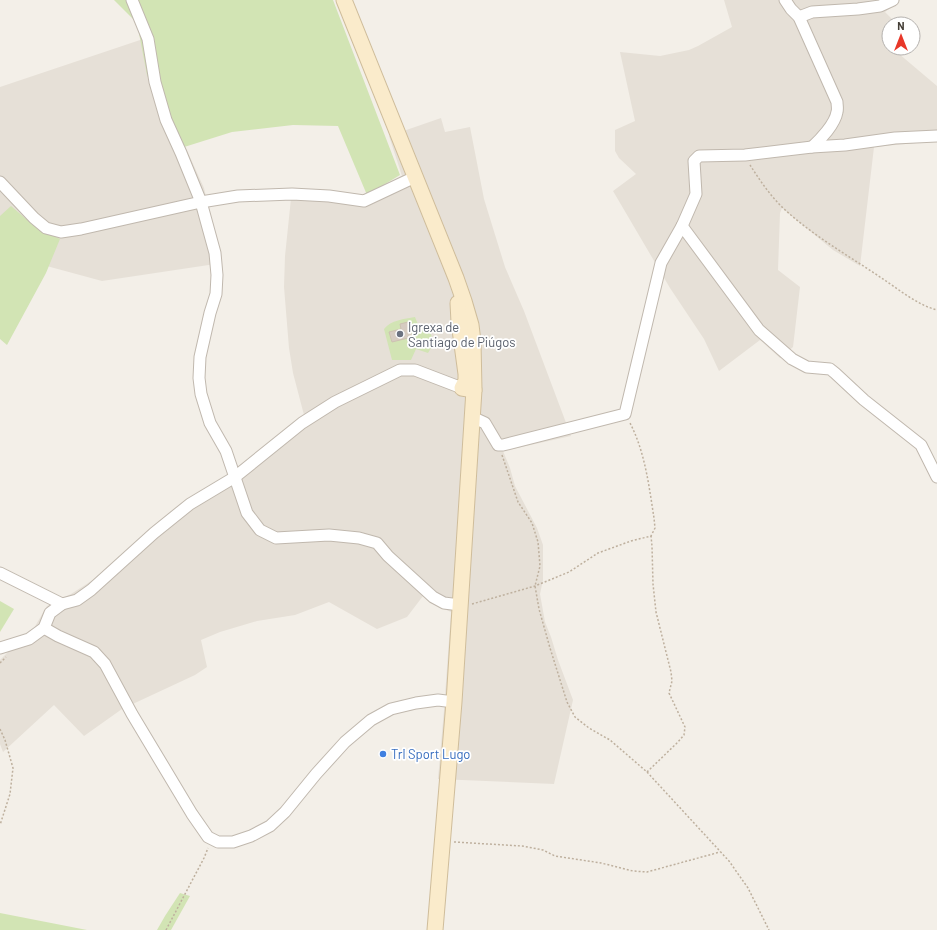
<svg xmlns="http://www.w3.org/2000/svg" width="937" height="930" viewBox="0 0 937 930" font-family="Barlow,sans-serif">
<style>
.residential{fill:#e6e0d7}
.green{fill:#d2e4b4}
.building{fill:#d6ccc1;stroke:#cec1b2}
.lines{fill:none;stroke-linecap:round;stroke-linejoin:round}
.street-casing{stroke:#c0b8ae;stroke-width:13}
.secondary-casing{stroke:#cfbd9b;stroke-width:17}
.path{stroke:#beb09e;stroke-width:1.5;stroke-dasharray:2 2;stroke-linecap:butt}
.street{stroke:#fff;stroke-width:11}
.secondary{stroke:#faebcb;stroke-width:15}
.worship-dot{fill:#6b7280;stroke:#fff;stroke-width:1.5}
.shop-dot{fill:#3f7fe0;stroke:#fff;stroke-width:1.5}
.labels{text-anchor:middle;stroke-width:3.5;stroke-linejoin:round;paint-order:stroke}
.worship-label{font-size:13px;fill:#5b616d;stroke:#fff;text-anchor:start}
.shop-label{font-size:13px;fill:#366cbe;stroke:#fff;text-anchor:start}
</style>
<rect width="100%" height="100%" fill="#f3efe8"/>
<g class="residential">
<path d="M 724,0 L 900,0 L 885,12 L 897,24 L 889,24 L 889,48 L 902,48 L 898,53 L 937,86 L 937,141 L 874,147 L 860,266 L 833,250 L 782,208 L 780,213 L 778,270 L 800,287 L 793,347 L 780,358 L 760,340 L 719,371 L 704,339 L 670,288 L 613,191 L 636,174 L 619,158 L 615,151 L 615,130 L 635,121 L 620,52 L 660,56 L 689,50 L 698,46 L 732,27 Z"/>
<path d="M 155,35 L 184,144 L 204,188 L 222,263 L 102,281 L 43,265 L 0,242 L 0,87 Z"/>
<path d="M 441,118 L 445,132 L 470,127 L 484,199 L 505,267 L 524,311 L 571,436 L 503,451 L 510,468 L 515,486 L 537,528 L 543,545 L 543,580 L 540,594 L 545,622 L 551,637 L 558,660 L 573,700 L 554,784 L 438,779 L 444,710 L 451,612 L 430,603 L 423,596 L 407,617 L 377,629 L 329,602 L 295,615 L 257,621 L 220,632 L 201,640 L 207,667 L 195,675 L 122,709 L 84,736 L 54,705 L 3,752 L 0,744 L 0,660 L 17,643 L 34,628 L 47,606 L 71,594 L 96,578 L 230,475 L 304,415 L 293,373 L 289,348 L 284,287 L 285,256 L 292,189 L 363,196 L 369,194 L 402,176 L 389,136 Z"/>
</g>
<g class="green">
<path d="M 114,0 L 333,0 L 400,175 L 367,195 L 338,126 L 293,125 L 232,132 L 181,148 L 147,75 L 137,23 Z"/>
<path d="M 11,206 L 25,218 L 42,230 L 60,239 L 46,273 L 7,345 L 0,339 L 0,216 Z"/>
<path d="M 415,317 L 419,327 L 428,326 L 434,343 L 428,353 L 416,349 L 411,360 L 392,360 L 384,329 C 391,320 404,319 415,317 Z"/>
<path d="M 0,601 L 14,609 L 0,632 Z"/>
<path d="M 180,893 L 190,896 L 171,930 L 157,930 L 165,916 Z"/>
<path d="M 0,913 L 87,930 L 0,930 Z"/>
</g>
<path class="building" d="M 408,322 L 412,337 L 392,342 L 389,332 L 401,329 L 400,324 Z"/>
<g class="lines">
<defs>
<g id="street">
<path d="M 132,0 L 148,39 L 155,82 L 166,120 L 181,153 L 201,202 L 215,253 L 217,275 L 216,294 L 210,313 L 200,357 L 199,378 L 201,394 L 210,423 L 226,451 L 247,513 L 260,530 L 276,538 L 329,535 L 359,538 L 377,543 L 388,556 L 433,597 L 444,603 L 460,605"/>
<path d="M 785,0 L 791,9 L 799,17 L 837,102 C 837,105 838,109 837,112 C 835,124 821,139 812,147"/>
<path d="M 799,17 L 812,12 L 858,9 L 880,6 L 893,0"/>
<path d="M 0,182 L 34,218 L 46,228 L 61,232 L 81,229 L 201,202 L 238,196 L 292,194 L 329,196 L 364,201 L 415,177"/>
<path d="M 682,226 L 759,330 L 792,359 L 807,367 L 830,369 L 835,373 L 864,400 L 921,445 L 937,477"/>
<path d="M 472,417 L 485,423 L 498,445 L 503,445 L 625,414 L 661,263 L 682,226 L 696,194 L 694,161 L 699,156 L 745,155 L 812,147 L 845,145 L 895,138 L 937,136"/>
<path d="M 0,573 L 62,604"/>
<path d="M 44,628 L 58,636 L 94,652 L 105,664 L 132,714 L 192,814 L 208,837 L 218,842 L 233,842 L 251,836 L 270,826 L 285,812 L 316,774 L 345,742 L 371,720 L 391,709 L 416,703 L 438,700 L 454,702"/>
<path d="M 0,648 L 29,639 L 44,628 L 50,613 L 62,604 L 77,600 L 91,590 L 154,533 L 190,504 L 235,477 L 302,423 L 335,402 L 400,370 L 415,370 L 462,388"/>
</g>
<g id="secondary">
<path d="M 344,0 L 456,278 L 464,301 L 471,325 L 473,342 L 474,390 L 454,702 L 435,930"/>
<path d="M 458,303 L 459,322 L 466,374 L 466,381 L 462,388 L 474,390"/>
</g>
</defs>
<use href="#street" class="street-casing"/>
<use href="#secondary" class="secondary-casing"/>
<g class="path">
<path d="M 750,165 C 759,179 769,194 781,206 C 810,234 846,254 880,277 C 897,288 917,305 937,310"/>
<path d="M 502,455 L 518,502 L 532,523 L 538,542 L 540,566 L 535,586 L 539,609 L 550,648 L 567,702 L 575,717 L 589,728 L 610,740 L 647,772 L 729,861 L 748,888 L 769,930"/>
<path d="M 472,604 L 535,586 L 569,572 L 598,553 L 631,541 L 651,536 L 655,528 L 654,518 C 649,486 645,452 630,423"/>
<path d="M 0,663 L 6,657"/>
<path d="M 0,729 L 5,740 L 13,768 L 10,794 L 0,825"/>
<path d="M 647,772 L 678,742 L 684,735 L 685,727 L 669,693 L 672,681 L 671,672 L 656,612 L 653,584 L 652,546 L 651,536"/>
<path d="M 454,842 L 522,846 L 543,850 L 555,856 L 601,863 L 633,871 L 647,872 L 720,852"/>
<path d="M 166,930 L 204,858 L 208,848"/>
</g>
<use href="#street" class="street"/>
<use href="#secondary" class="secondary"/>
</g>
<circle class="worship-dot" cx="400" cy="334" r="4"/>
<circle class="shop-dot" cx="383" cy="754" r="4"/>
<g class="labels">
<g class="worship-label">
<text x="408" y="332">Igrexa de<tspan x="408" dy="15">Santiago de Piúgos</tspan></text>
</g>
<g class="shop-label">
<text x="391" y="759">Trl Sport Lugo</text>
</g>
</g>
<g transform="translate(901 36)"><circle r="19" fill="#ffffff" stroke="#b5b2af"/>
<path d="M0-3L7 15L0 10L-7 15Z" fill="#e83729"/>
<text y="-6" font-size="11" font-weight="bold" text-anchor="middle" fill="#453f37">N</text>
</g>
</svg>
